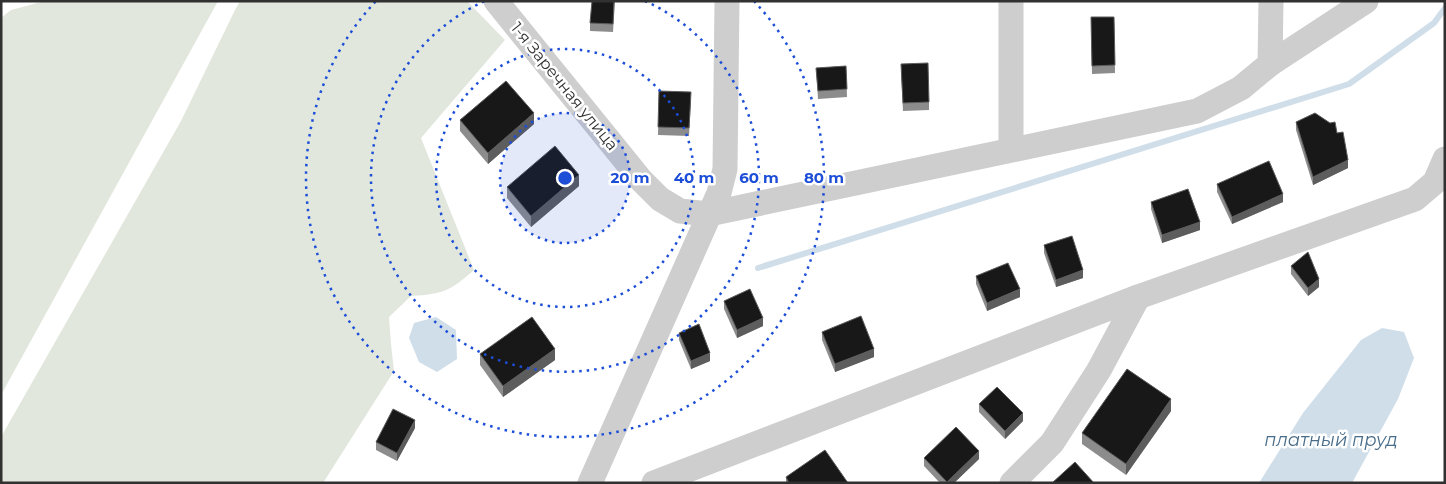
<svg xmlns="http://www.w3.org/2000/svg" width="1446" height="484" viewBox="0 0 1446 484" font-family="Montserrat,sans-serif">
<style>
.green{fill:#e1e7dc}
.water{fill:#d0dee9}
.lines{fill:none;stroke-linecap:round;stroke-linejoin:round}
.stream{stroke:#d0dee9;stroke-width:6}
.street{stroke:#cecece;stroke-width:25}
.wall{fill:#8c8c8c}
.shaded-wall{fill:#5d5d5d}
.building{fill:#181818;stroke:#5d5d5d}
.ring{fill:none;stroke:#1d4ed8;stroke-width:2.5;stroke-dasharray:2.5 5}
.labels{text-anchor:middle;stroke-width:5;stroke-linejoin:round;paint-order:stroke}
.street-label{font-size:16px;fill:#313131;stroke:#fff}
.water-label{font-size:18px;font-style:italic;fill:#486d8a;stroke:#fff}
.centre{fill:#1d4ed8;stroke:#fff;stroke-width:2.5}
.ring-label{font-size:15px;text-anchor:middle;font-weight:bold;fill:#1d4ed8;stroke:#fff;stroke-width:5;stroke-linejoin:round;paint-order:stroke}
</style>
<rect width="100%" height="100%" fill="#fff"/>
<g class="green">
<path d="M 45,1 L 218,1 L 1,395 L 1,18 L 11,10 Z"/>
<path d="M 240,1 L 467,1 L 505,40 L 421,138 L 474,270 C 450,291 443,294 411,296 L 389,317 L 391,344 L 394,371 L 323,483 L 1,483 L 1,437 L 181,121 L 235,10 Z"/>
</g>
<g class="water">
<path d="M 436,317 L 456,330 L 457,359 L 437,372 L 419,362 L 409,338 L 414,323 Z"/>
<path d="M 1382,328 L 1404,332 L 1414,358 L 1398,399 L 1352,483 L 1259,483 L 1303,413 L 1361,340 Z"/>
</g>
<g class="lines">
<path class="stream" d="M 758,268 L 1349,84 L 1434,23 L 1445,8"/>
<g class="street">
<path d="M 496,1 L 641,180 L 660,199 L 680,211 L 709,214 L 1197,111 L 1241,88 L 1270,64 L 1366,1"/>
<path d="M 1011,1 L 1011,149"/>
<path d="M 1270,64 L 1271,1"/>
<path d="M 590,483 L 719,193 L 725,169 L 727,1"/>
<path d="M 654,483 L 1138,297 L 1415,199 L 1435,182 L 1445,159"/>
<path d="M 1012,483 L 1052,443 L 1099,370 L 1138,297"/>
</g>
</g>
<g class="wall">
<path d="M 615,1 L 613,32 L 590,31 L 590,23 Z"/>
<path d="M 1091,17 L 1114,17 L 1115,73 L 1092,74 Z"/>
<path d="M 846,66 L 847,97 L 818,99 L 816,68 Z"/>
<path d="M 901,72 L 929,102 L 929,110 L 903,111 Z"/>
<path d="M 659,91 L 691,100 L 689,136 L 658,135 Z"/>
<path d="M 460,120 L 534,124 L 488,164 L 460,131 Z"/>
<path d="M 1296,122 L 1337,133 L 1348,168 L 1313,185 L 1296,130 Z"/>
<path d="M 1217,184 L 1283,202 L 1232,224 L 1217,192 Z"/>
<path d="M 579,186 L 531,227 L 507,198 L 507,187 Z"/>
<path d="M 1151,202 L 1200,230 L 1162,243 L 1151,209 Z"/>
<path d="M 1044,245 L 1083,278 L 1056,287 L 1044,253 Z"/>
<path d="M 1291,266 L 1319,287 L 1308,296 L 1291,274 Z"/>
<path d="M 976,276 L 1020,297 L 987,311 L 976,284 Z"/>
<path d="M 724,301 L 763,326 L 737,338 L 724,309 Z"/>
<path d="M 822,332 L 874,357 L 835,372 L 822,340 Z"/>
<path d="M 679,333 L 710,361 L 691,369 L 679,340 Z"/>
<path d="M 480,354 L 555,360 L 503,397 L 480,365 Z"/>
<path d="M 979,404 L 1023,421 L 1005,439 L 979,412 Z"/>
<path d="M 1171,411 L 1126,475 L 1082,444 L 1082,433 Z"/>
<path d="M 415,428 L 397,461 L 376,450 L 376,442 Z"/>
<path d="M 924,458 L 979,459 L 954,483 L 940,483 L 924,466 Z"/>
<path d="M 786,477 L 848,483 L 786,483 Z"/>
</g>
<g class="shaded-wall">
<path d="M 534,113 L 534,124 L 488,164 L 488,153 Z"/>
<path d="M 1348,160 L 1348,168 L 1313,185 L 1313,177 Z"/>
<path d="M 579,175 L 579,186 L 531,227 L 531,216 Z"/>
<path d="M 1283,194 L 1283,202 L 1232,224 L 1232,217 Z"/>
<path d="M 1200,222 L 1200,230 L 1162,243 L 1162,235 Z"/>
<path d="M 1083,270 L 1083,278 L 1056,287 L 1056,280 Z"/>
<path d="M 1319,279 L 1319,287 L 1308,296 L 1308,288 Z"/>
<path d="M 1020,289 L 1020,297 L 987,311 L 987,303 Z"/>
<path d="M 763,318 L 763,326 L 737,338 L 737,330 Z"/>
<path d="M 555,349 L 555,360 L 503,397 L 503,386 Z"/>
<path d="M 874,349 L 874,357 L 835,372 L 835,364 Z"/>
<path d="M 710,353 L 710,361 L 691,369 L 691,361 Z"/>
<path d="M 1171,399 L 1171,411 L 1126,475 L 1126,464 Z"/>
<path d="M 1023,413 L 1023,421 L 1005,439 L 1005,431 Z"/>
<path d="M 415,420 L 415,428 L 397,461 L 397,453 Z"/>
<path d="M 979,451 L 979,459 L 954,483 L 947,483 L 947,482 Z"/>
</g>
<g class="building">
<path d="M 592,1 L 614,1 L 613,24 L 590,23 Z"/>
<path d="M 1091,17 L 1114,17 L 1115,65 L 1092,66 Z"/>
<path d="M 928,63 L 929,102 L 903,103 L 901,64 Z"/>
<path d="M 846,66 L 847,89 L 818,91 L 816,68 Z"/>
<path d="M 506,81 L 534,113 L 488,153 L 460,120 Z"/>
<path d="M 659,91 L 691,92 L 689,128 L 658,127 Z"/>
<path d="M 1315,113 L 1330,123 L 1335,122 L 1337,133 L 1343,132 L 1348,160 L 1313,177 L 1296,122 Z"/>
<path d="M 555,146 L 579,175 L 531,216 L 507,187 Z"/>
<path d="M 1269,161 L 1283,194 L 1232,217 L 1217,184 Z"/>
<path d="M 1188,189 L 1200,222 L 1162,235 L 1151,202 Z"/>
<path d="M 1072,236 L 1083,270 L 1056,280 L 1044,245 Z"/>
<path d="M 1308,252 L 1319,279 L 1308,288 L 1291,266 Z"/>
<path d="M 1008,263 L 1020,289 L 987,303 L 976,276 Z"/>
<path d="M 750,289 L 763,318 L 737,330 L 724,301 Z"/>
<path d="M 861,316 L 874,349 L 835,364 L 822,332 Z"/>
<path d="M 532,317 L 555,349 L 503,386 L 480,354 Z"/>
<path d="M 699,324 L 710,353 L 691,361 L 679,333 Z"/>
<path d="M 1127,369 L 1171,399 L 1126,464 L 1082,433 Z"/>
<path d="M 997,387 L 1023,413 L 1005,431 L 979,404 Z"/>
<path d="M 393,409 L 415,420 L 397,453 L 376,442 Z"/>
<path d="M 956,427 L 979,451 L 947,482 L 924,458 Z"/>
<path d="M 825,450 L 848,483 L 789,483 L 786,477 Z"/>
<path d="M 1075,462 L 1094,483 L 1052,483 Z"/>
</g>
<circle cx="565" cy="178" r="65" fill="#1d4ed8" fill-opacity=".12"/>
<g class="ring">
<circle cx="565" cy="178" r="65"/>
<circle cx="565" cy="178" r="129"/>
<path d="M645 1A194 194 0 1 1 485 1"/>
<path d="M754 1A259 259 0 1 1 376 1"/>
</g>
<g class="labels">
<g class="street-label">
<text transform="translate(565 86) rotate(51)" y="6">1-я Заречная улица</text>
</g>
<g class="water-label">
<text x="1331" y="446">платный пруд</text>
</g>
</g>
<circle cx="565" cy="178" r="8" class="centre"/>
<g class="ring-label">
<text x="630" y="183">20 m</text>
<text x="694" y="183">40 m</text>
<text x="759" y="183">60 m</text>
<text x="824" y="183">80 m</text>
</g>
<rect width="1446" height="484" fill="none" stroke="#313131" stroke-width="5"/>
</svg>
